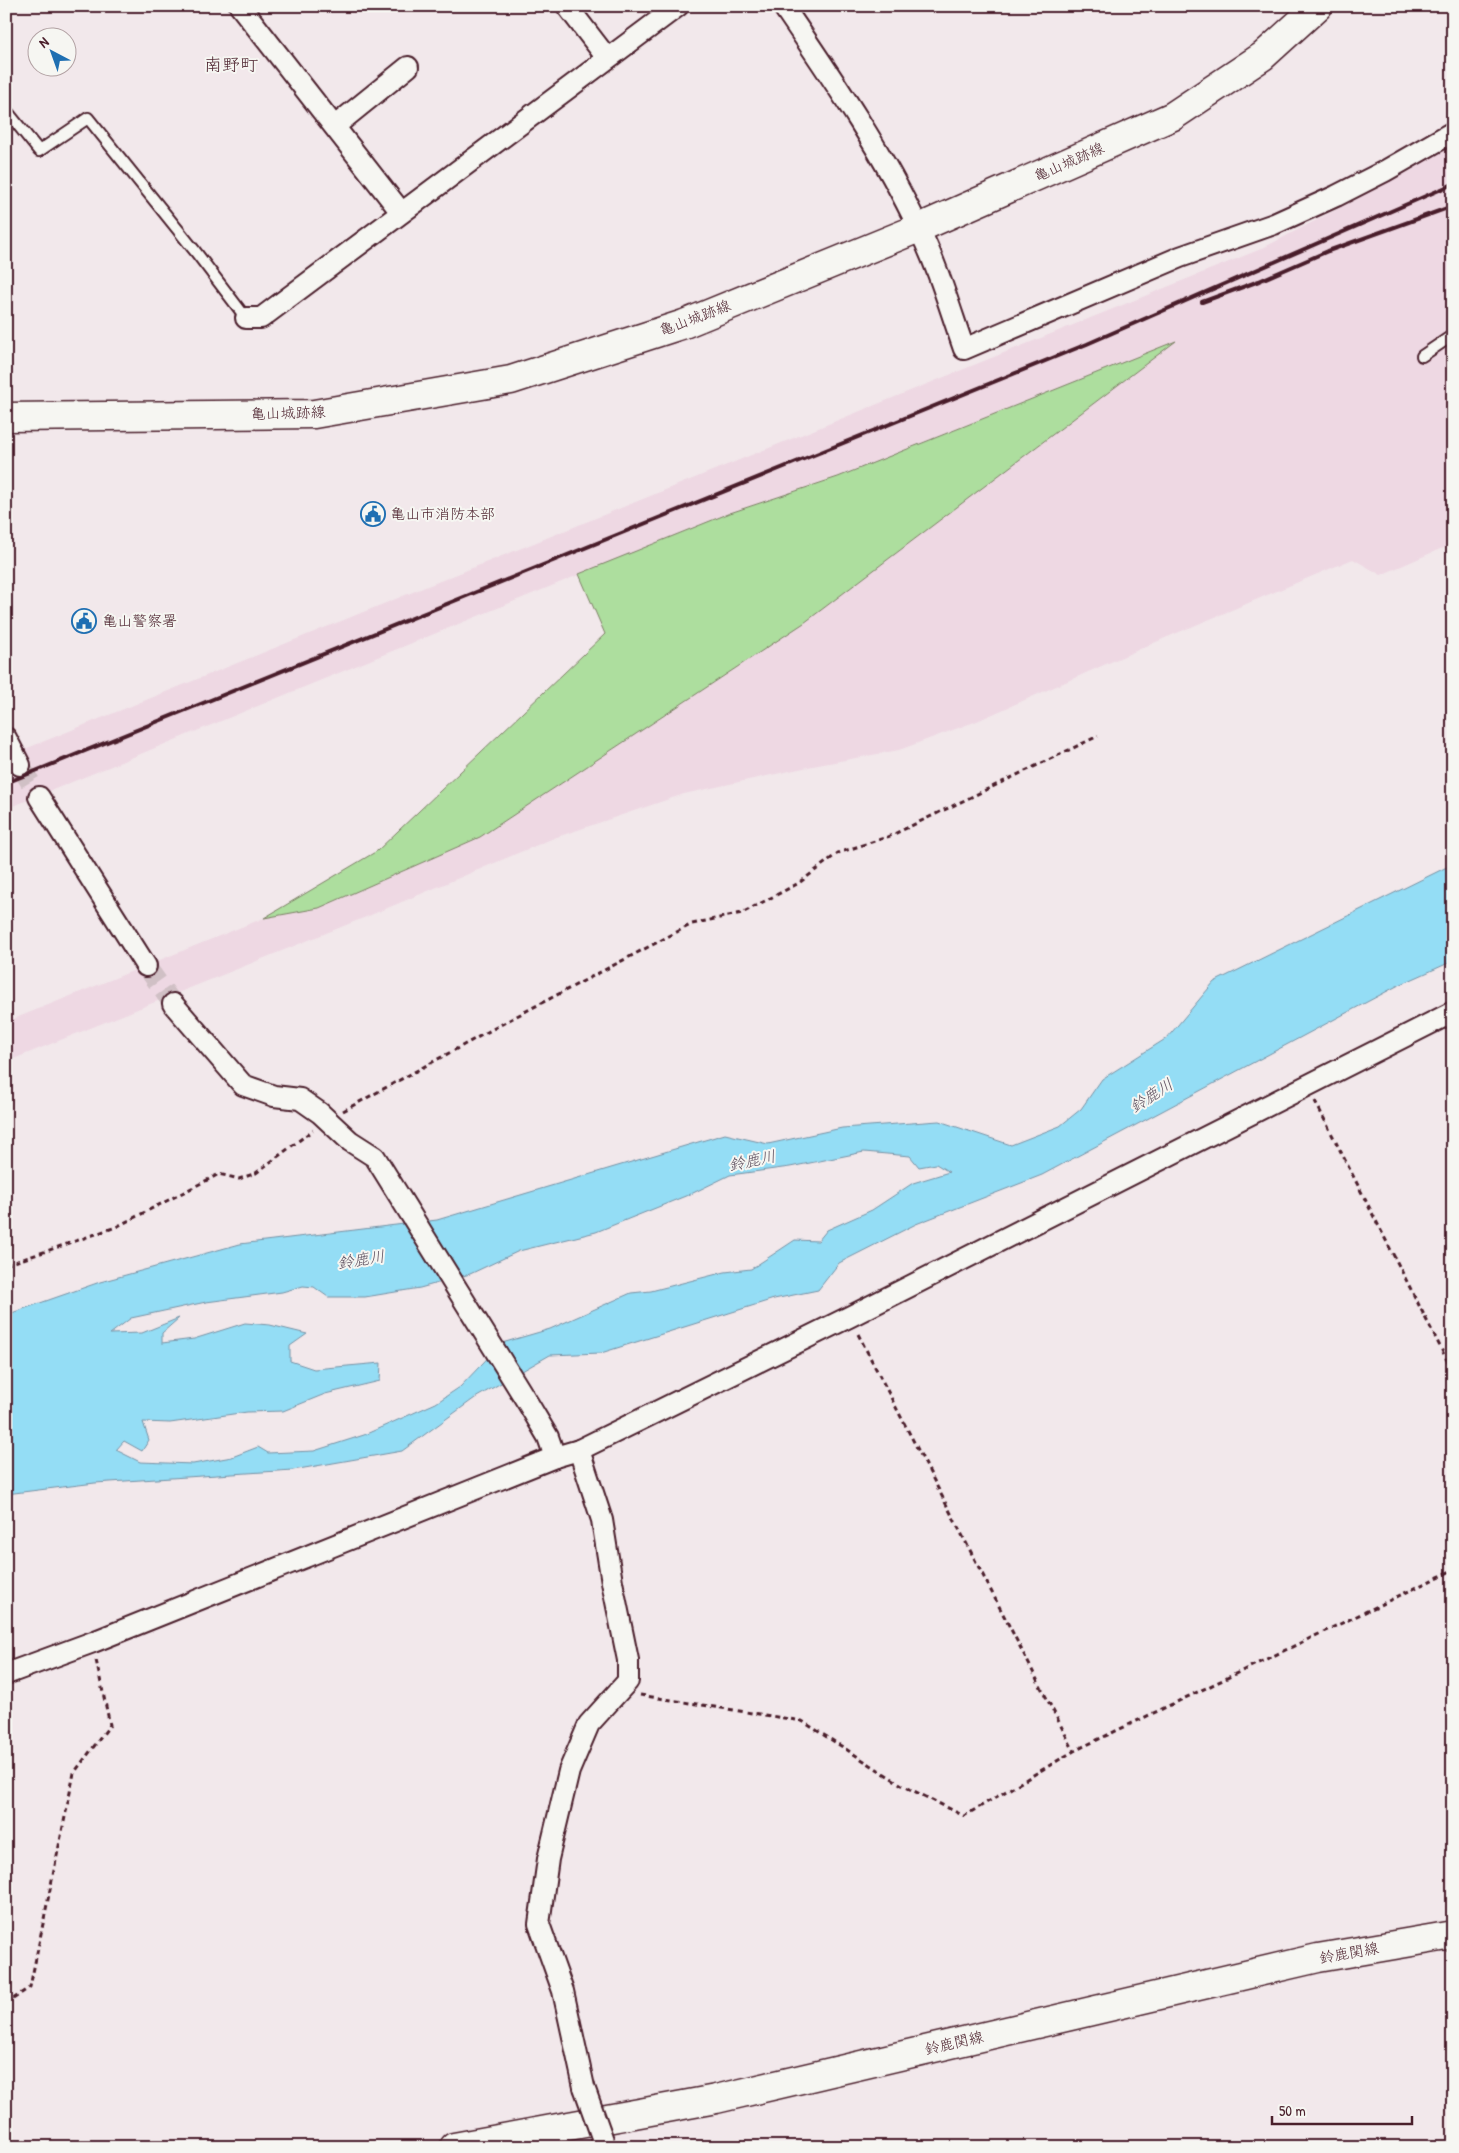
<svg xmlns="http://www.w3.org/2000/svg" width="1459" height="2153" viewBox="0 0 1459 2153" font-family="'Patrick Hand','Klee One',sans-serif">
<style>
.built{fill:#eed8e3}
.green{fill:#adde9e;stroke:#7c7e64}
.water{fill:#94ddf5;stroke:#7691a4;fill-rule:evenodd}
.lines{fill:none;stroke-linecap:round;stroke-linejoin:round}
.minor-tunnel{stroke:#d0c0c5;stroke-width:20;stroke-dasharray:20 10;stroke-linecap:butt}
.service-casing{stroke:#4a1f2b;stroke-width:14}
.minor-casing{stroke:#4a1f2b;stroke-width:24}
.secondary-casing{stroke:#4a1f2b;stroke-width:31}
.path{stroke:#4a1f2b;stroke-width:3;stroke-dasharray:5 4;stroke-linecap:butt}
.service{stroke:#f6f6f2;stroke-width:10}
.minor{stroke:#f6f6f2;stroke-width:20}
.secondary{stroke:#f6f6f2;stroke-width:28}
.rail{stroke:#4a1f2b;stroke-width:4}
.minor-bridge-casing{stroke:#4a1f2b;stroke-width:24;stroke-linecap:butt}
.minor-bridge{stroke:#f6f6f2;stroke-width:20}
.labels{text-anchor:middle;stroke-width:4;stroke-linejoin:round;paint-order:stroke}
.street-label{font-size:15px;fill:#4a1f2b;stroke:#f6f6f2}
.poi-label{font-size:15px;fill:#4a1f2b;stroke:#f6f6f2;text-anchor:start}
.water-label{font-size:16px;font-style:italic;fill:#5c4e5e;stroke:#f6f6f2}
.quarter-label{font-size:18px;fill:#4a1f2b;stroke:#f6f6f2}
</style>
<rect width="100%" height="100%" fill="#f2e8eb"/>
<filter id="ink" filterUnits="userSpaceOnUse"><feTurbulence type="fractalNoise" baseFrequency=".02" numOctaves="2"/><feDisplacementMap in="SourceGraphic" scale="10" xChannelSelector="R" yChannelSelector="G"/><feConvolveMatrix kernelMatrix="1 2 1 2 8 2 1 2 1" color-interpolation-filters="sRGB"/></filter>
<g filter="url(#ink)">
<path class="built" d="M 1453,144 L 1453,546 L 1440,549 L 1381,575 L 1353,559 L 1165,638 L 977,721 L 899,750 L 813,766 L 684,794 L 554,838 L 366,917 L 6,1062 L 6,1022 L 264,918 L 319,908 L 480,837 L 804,623 L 1174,342 L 838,477 L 730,513 L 6,809 L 6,754 L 20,751 L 1261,249 L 1412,170 Z"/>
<path class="green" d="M 1176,341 L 804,623 L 480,837 L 319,908 L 264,918 L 377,851 L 605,634 L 579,574 L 730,513 L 838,477 Z"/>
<path class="water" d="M 1453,864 L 1453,961 L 1397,986 L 1042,1175 L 916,1224 L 839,1263 L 818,1290 L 774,1299 L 601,1353 L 550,1355 L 475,1398 L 402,1451 L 293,1470 L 95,1483 L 6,1494 L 6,1315 L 100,1282 L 240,1244 L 437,1220 L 725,1134 L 768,1144 L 842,1128 L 939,1121 L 1011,1145 L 1060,1126 L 1081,1109 L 1102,1079 L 1167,1038 L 1214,982 ZM 864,1152 L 910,1156 L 919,1167 L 936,1164 L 949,1172 L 913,1183 L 872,1210 L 827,1230 L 818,1241 L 795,1240 L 751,1269 L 725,1272 L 651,1291 L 631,1293 L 550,1329 L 502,1343 L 460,1387 L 436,1403 L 364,1435 L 314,1451 L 268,1453 L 258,1447 L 232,1457 L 193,1464 L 140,1462 L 116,1450 L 124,1441 L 142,1451 L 149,1440 L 143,1422 L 170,1423 L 247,1412 L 283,1411 L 325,1394 L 380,1381 L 381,1363 L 314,1369 L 290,1361 L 290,1346 L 307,1334 L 270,1325 L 245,1323 L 194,1339 L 162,1343 L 162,1333 L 179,1318 L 142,1333 L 110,1334 L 131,1318 L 206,1302 L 282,1292 L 303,1286 L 314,1287 L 328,1297 L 365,1297 L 420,1288 L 470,1274 L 519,1251 L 596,1232 L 693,1193 L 730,1175 L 790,1167 Z"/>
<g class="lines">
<g class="minor-tunnel">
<path d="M 20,765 L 39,797"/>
<path d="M 146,966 L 173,1004"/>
</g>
<defs>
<g id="service">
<path d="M 6,110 L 39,151 L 88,118 L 195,251 L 246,318"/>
<path d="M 1422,356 L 1453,335"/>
</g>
<g id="minor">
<path d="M 240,6 L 401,212"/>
<path d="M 567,6 L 607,58"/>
<path d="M 783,6 C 832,78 882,150 919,229 C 938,267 950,309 964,349 L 1180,257 L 1274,224 L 1336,196 L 1385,171 L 1453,132"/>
<path d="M 335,126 L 408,67"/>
<path d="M 246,318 L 261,318 L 678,6"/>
<path d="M 6,738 L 20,765"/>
<path d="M 39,797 L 146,966"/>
<path d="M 173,1004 L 243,1085 L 274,1096 L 300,1099 L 320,1113 L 350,1141 L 375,1157 L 529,1405 L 548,1437 L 555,1457"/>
<path d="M 579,1450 L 602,1520 L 612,1582 L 628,1660 L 628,1681 L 589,1724 L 569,1771 L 548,1859 L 539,1924 L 563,1991 L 584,2087"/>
<path d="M 6,1674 L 93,1642 L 555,1457 L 579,1450 L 849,1317 L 1453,1012"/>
</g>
<g id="secondary">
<path d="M 6,417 L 314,414 L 511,380 L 684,324 L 919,228 L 1173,116 L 1263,56 L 1318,6"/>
<path d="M 454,2147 L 716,2099 L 1318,1958 L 1453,1935"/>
</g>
</defs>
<use href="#service" class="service-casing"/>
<use href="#minor" class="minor-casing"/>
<use href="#secondary" class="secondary-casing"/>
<g class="path">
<path d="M 1315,1101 L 1453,1372"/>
<path d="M 343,1111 L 513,1018 L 692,924 L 742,913 L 799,883 L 838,853 L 890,836 L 1098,736"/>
<path d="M 6,1265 L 116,1227 L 219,1174 L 239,1179 L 256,1173 L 313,1130"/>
<path d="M 858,1334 L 1074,1751"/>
<path d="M 640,1695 L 802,1721 L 902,1785 L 964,1816 L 1074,1751 L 1453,1570"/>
<path d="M 6,2004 L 30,1987 L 74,1773 L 110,1725 L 96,1660"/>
</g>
<use href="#service" class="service"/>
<use href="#minor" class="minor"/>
<use href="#secondary" class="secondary"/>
<g class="rail">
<path d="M 1202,302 L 1259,281 L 1328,251 L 1453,206"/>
<path d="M 6,783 L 1087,344 L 1453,184"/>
</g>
<defs>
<path id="minor-bridge" d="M 584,2087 L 604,2143"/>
</defs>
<use href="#minor-bridge" class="minor-bridge-casing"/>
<use href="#minor-bridge" class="minor-bridge"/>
</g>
</g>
<defs>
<symbol id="civic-ring" viewBox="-11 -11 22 22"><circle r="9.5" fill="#f6f6f2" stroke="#1f6fb2" stroke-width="1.5"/><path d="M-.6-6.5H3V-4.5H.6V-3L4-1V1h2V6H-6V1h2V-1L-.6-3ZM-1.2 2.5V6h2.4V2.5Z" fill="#1f6fb2"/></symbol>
</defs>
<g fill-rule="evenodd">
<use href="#civic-ring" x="359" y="500" width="28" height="28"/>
<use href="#civic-ring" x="70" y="607" width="28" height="28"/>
</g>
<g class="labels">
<g class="street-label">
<text transform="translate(1069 162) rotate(-24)" y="5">亀山城跡線</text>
<text transform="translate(695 318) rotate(-21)" y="5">亀山城跡線</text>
<text transform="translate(288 413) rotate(-2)" y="5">亀山城跡線</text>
<text transform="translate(1349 1953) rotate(-10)" y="5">鈴鹿関線</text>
<text transform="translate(954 2043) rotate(-13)" y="5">鈴鹿関線</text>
</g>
<g class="poi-label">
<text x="390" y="519">亀山市消防本部</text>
<text x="102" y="626">亀山警察署</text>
</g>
<g class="water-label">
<text transform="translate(1151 1095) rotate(-33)" y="6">鈴鹿川</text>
<text transform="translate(752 1160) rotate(-12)" y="6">鈴鹿川</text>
<text transform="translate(361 1259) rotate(-9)" y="6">鈴鹿川</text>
</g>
<g class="quarter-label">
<text x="231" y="71">南野町</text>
</g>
</g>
<rect width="1459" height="2153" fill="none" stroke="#f6f6f2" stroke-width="25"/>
<rect x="12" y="12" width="1434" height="2128" fill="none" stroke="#4a1f2b" stroke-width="2" filter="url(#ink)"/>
<g transform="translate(52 52) rotate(319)"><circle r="24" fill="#f6f6f2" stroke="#b1a0a2"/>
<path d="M0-4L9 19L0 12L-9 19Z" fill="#1f6fb2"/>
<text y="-8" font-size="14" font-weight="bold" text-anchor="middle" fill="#4a1f2b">N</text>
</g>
<path d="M1272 2116v8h140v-8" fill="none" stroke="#4a1f2b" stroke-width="2.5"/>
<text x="1279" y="2116" font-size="15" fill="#4a1f2b" stroke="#f6f6f2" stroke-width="4" paint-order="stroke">50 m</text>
</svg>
